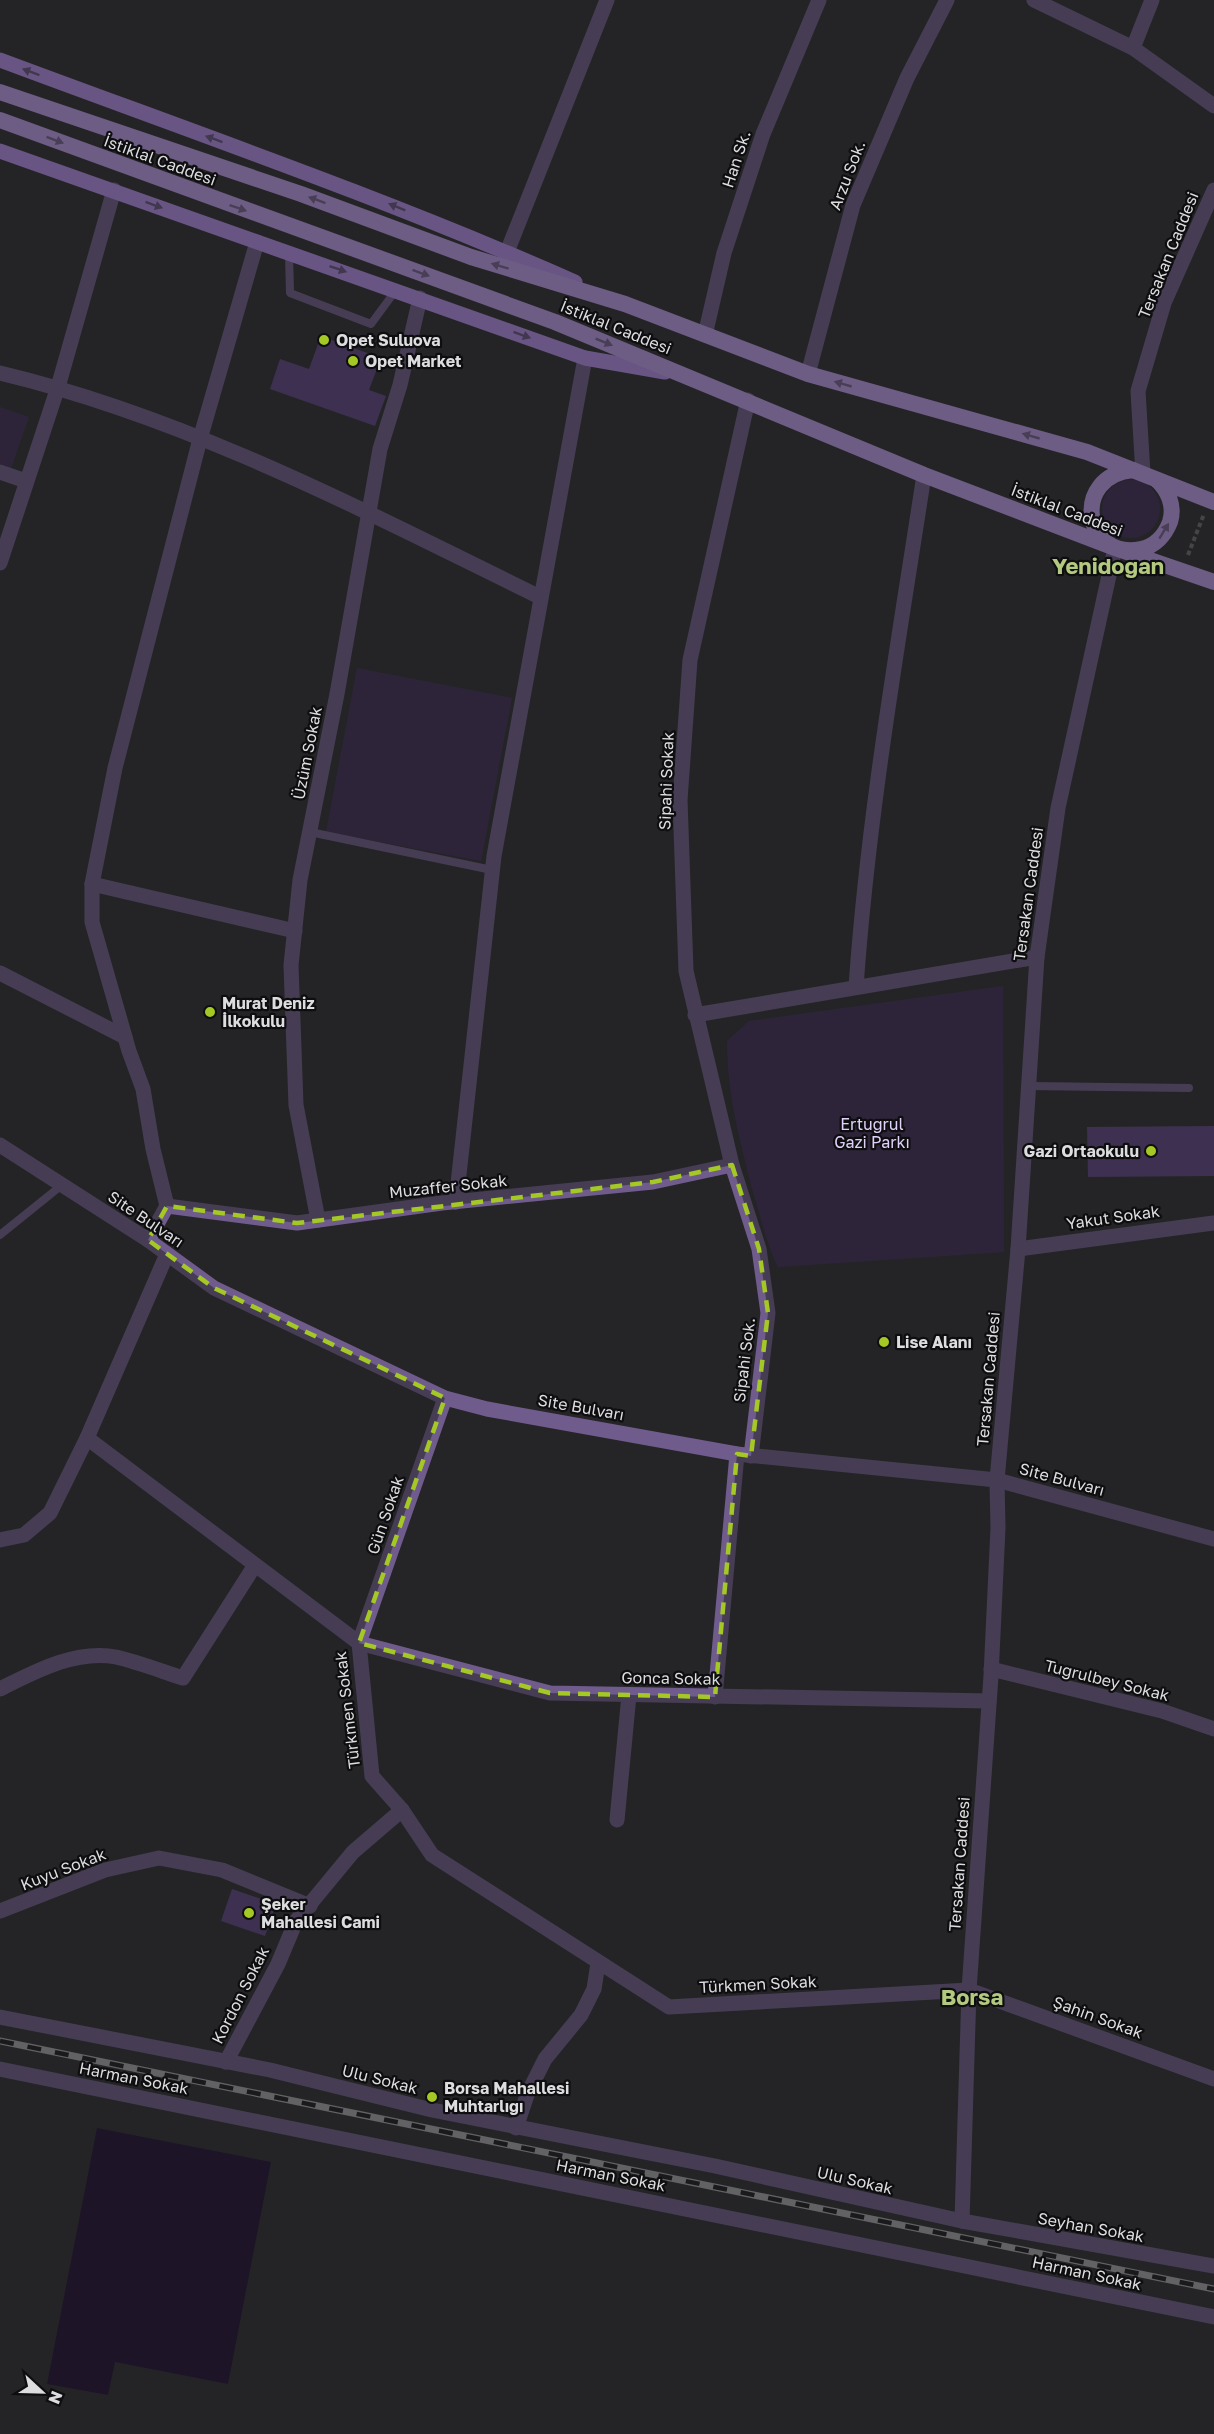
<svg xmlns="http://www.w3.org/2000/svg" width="1214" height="2434" viewBox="0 0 1214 2434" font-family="'Golos Text',sans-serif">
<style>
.green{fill:#382551}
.water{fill:#16002c}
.building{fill:#5d3f84}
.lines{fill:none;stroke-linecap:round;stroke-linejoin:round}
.path{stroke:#6d6c6f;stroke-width:4;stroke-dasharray:4.5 3;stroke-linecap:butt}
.service{stroke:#6f5c8c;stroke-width:8}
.minor{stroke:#6f5c8c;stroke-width:15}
.tertiary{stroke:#6f5c8c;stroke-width:15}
.primary{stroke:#bb91f6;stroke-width:15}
.trunk{stroke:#c6a2f9;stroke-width:16}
.rail-casing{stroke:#adadaf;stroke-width:7}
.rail{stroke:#0e0d0f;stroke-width:4.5;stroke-dasharray:14;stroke-linecap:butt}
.oneway{fill:#644f82}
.oneway2{fill:#735f90}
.marked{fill:none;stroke:#a4c824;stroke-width:4.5;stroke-dasharray:12 8;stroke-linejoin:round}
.poi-dot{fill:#a4c824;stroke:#0e0d0f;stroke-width:2}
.labels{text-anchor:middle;stroke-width:4.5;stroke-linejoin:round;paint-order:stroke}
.street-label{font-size:16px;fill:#dddddf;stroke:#0e0d0f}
.poi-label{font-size:16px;font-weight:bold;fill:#dddddf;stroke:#0e0d0f;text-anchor:start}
.park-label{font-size:16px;fill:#e0d1fa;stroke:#0e0d0f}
.district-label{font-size:22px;font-weight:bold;fill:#b3c97f;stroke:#0e0d0f}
</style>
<rect width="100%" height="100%" fill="#252427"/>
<g class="green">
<path d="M 0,407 L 29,417 L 11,468 L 0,464 Z"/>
<circle cx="1131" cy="509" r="29"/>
<path d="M 357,668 L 512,698 L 481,861 L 326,832 Z"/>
<path d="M 1003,986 L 1004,1252 L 778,1267 C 766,1243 761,1217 753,1192 C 740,1142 727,1092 727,1041 L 749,1021 Z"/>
</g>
<path class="water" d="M 97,2128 L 271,2162 L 228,2384 L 115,2362 L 108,2395 L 47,2384 Z"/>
<g class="building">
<path d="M 321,336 L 381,358 L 369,390 L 386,396 L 375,426 L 270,389 L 280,359 L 309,369 Z"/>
<path d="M 1214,1126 L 1214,1176 L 1088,1177 L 1087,1127 Z"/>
<path d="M 232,1889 L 276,1904 L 265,1936 L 221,1921 Z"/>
</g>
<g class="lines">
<path class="path" d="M 1188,555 L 1204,514"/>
<g class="service">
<path d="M 289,252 L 290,293 L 371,324 L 396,290"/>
<path d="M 310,832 L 492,870"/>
<path d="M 1029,1086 L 1189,1088"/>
<path d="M 0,1235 L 62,1185"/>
</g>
<g class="minor">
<path d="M 1034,0 L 1133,48 L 1214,106"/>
<path d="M 1133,48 L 1152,0"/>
<path d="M 507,252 L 607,0"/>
<path d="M 705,335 L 724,253 L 763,134 L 819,0"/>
<path d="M 0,373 C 189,418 366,512 540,597"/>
<path d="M 808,374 L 853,205 L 907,78 L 947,0"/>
<path d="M 748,400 L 690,660 L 680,800 L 686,971 L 732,1165 L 759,1249 L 768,1313 L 751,1456"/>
<path d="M 0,472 L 26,481"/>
<path d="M 0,563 L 58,387 L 114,190"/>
<path d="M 92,884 L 295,931"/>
<path d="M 0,973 L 125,1037"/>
<path d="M 856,987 C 868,815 898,645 924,475"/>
<path d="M 695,1015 L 1037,957"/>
<path d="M 456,1202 L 494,856 L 585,358"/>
<path d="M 167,1206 L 297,1223 L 442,1203 L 653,1182 L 732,1165"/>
<path d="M 318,1220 L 296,1105 L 291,965 L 300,880 L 337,694 L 380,449 L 400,385 L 420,298"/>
<path d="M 148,1240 L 167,1206 L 153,1149 L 143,1089 L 129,1051 L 92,922 L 92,884 L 115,768 L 200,439 L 257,242"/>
<path d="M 1018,1249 L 1214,1223"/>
<path d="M 167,1254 L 87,1438 L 359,1643 L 372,1776 L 402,1810 L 432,1855 L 669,2007 L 969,1990 L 1214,2079"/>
<path d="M 445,1398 L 359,1643 L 550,1693 L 989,1701"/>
<path d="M 0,1540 L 24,1535 L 50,1513 L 87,1438"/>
<path d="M 991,1669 L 1162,1711 L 1214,1729"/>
<path d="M 0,1689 C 34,1672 76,1649 116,1657 C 138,1662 161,1671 183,1678 L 255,1565"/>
<path d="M 715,1697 L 737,1454"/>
<path d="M 617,1820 L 629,1695"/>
<path d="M 0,1911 L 105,1870 L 159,1858 L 222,1870 L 310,1906"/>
<path d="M 0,2017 L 270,2070 L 432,2110 L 715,2166 L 962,2221 L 1214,2266"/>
<path d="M 226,2062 L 278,1964 L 296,1921 L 353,1852 L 402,1810"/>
<path d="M 0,2069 L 1214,2317"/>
<path d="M 516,2128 L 527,2095 L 545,2059 L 581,2015 L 594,1989 L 598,1963"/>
</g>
<g class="tertiary">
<path d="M 1143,474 L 1138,391 L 1164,303 L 1214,190"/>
<path d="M 0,1145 L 148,1240 L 214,1288 L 445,1398 L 487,1409 L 737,1454 L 997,1480 L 1214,1539"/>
<path d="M 962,2221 L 969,1990 L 991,1676 L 998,1528 L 997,1480 L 1018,1249 L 1037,957 L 1058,808 L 1115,548"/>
</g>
<g class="primary">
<path d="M 0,60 C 193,132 387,199 575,282"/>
<path d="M 0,151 L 585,358 L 665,372"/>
</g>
<g class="trunk">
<path d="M 0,92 L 301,194 L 471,257 L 625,304 L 808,374 L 1087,452 L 1214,502"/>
<path d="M 0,120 L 555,322 L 924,475 L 1115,548 L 1214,582"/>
<path d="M 1133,470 C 1070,476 1084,561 1141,549 C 1155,546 1165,535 1170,522 C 1175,506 1168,490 1157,480"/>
</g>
<defs>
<path id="rail" d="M 0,2041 L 1214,2289"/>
</defs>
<use href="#rail" class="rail-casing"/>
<use href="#rail" class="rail"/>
</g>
<defs><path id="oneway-solid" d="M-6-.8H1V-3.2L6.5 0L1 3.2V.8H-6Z" transform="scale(1.5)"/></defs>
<g class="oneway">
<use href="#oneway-solid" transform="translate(31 72) rotate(-159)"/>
<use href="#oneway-solid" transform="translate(214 139) rotate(-160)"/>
<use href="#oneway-solid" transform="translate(154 205) rotate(20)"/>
<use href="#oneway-solid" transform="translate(397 207) rotate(-158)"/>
<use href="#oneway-solid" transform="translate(338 269) rotate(19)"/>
<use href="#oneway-solid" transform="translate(522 335) rotate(20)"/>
</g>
<g class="oneway2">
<use href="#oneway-solid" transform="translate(55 140) rotate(21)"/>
<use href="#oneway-solid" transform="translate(317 200) rotate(-160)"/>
<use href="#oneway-solid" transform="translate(238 208) rotate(19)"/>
<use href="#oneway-solid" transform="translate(500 266) rotate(-163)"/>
<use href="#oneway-solid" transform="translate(421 273) rotate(20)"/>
<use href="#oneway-solid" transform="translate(604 342) rotate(22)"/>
<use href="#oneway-solid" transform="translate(843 384) rotate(-164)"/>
<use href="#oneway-solid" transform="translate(1031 436) rotate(-164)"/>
<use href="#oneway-solid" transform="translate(1164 531) rotate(-59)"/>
</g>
<path d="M0 0H1214V2434H0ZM 732,1165 L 759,1249 L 768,1313 L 751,1456 L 737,1454 L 715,1697 L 550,1693 L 359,1643 L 445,1398 L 214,1288 L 148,1240 L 167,1206 L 297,1223 L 653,1182 Z" fill="#252427" fill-opacity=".55" fill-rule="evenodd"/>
<path class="marked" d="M 732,1165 L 759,1249 L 768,1313 L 751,1456 L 737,1454 L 715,1697 L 550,1693 L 359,1643 L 445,1398 L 214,1288 L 148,1240 L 167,1206 L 297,1223 L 653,1182 Z"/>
<g class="poi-dot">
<circle cx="324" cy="340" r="6"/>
<circle cx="353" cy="361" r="6"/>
<circle cx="210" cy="1012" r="6"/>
<circle cx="1151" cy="1151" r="6"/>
<circle cx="884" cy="1342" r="6"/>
<circle cx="249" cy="1913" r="6"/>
<circle cx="432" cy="2097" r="6"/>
</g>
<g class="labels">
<g class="street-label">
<text transform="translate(736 159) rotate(-72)" y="6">Han Sk.</text>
<text transform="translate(160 160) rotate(20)" y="6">İstiklal Caddesi</text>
<text transform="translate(847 175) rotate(-69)" y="6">Arzu Sok.</text>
<text transform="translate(1168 255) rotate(-68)" y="6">Tersakan Caddesi</text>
<text transform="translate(616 327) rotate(22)" y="6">İstiklal Caddesi</text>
<text transform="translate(1067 510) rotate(21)" y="6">İstiklal Caddesi</text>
<text transform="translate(307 753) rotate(-79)" y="6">Üzüm Sokak</text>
<text transform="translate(666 781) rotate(-88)" y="6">Sipahi Sokak</text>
<text transform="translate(1028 894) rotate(-82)" y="6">Tersakan Caddesi</text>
<text transform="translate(448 1186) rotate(-6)" y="6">Muzaffer Sokak</text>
<text transform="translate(1113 1217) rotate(-8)" y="6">Yakut Sokak</text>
<text transform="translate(146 1219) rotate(34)" y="6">Site Bulvarı</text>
<text transform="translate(744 1360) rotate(-83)" y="6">Sipahi Sok.</text>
<text transform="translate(988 1379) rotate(-85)" y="6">Tersakan Caddesi</text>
<text transform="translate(581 1407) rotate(10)" y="6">Site Bulvarı</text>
<text transform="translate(1062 1479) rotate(15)" y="6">Site Bulvarı</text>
<text transform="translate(385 1515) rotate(-71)" y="6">Gün Sokak</text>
<text transform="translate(671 1678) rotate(1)" y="6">Gonca Sokak</text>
<text transform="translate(1107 1680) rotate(14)" y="6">Tuğrulbey Sokak</text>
<text transform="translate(347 1710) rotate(-97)" y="6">Türkmen Sokak</text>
<text transform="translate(959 1864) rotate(-86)" y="6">Tersakan Caddesi</text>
<text transform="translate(63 1869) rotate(-21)" y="6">Kuyu Sokak</text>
<text transform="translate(758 1984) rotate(-3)" y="6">Türkmen Sokak</text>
<text transform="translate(240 1995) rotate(-63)" y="6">Kordon Sokak</text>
<text transform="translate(1098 2017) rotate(20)" y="6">Şahin Sokak</text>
<text transform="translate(134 2078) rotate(11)" y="6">Harman Sokak</text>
<text transform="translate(380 2079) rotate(14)" y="6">Ulu Sokak</text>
<text transform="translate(611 2175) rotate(11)" y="6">Harman Sokak</text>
<text transform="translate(855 2180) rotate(13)" y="6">Ulu Sokak</text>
<text transform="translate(1091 2227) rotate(10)" y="6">Seyhan Sokak</text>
<text transform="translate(1087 2273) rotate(12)" y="6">Harman Sokak</text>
</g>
<g class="poi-label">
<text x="336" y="346">Opet Suluova</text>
<text x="365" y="367">Opet Market</text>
<text x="222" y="1009">Murat Deniz<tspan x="222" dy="18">İlkokulu</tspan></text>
<text x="1139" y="1157" text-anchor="end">Gazi Ortaokulu</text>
<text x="896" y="1348">Lise Alanı</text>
<text x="261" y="1910">Şeker<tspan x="261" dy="18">Mahallesi Cami</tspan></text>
<text x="444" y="2094">Borsa Mahallesi<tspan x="444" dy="18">Muhtarlığı</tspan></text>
</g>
<g class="park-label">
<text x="872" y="1130">Ertuğrul<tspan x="872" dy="18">Gazi Parkı</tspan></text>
</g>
<g class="district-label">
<text x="1108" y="574">Yenidoğan</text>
<text x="972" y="2005">Borsa</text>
</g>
</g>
<g transform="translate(42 2392) rotate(112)" stroke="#0e0d0f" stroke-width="4.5" paint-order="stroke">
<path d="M0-4.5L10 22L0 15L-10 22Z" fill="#dddddf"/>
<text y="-9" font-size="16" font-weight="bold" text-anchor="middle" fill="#dddddf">N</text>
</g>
</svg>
